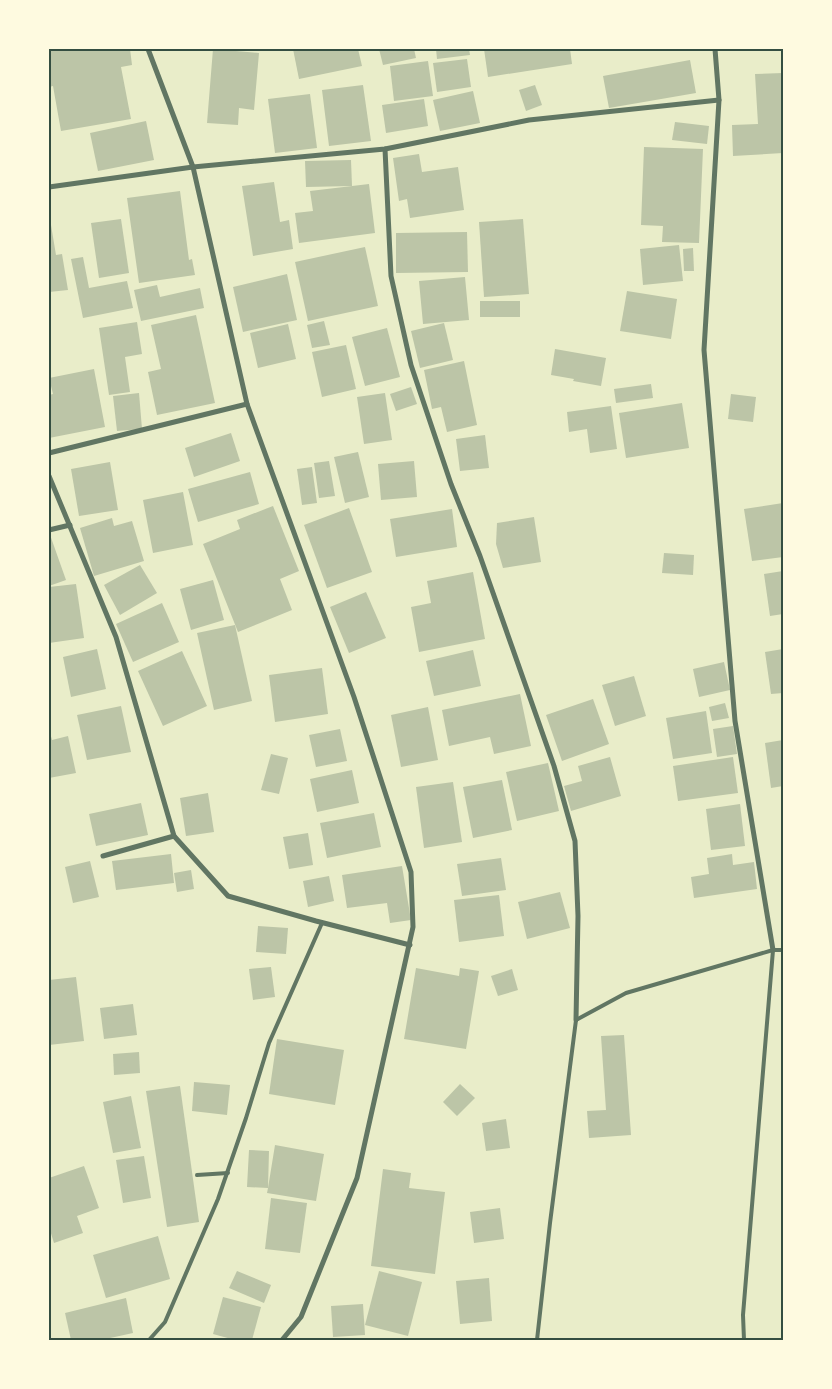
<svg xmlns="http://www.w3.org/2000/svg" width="832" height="1389" viewBox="0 0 832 1389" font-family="'IBM Plex Sans',sans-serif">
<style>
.building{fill:#bcc5a7}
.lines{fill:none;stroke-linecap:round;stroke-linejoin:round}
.service{stroke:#617663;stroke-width:4}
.minor{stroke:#617663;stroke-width:5}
.neatline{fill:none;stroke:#344e41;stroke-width:2}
</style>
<rect width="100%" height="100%" fill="#e9edc9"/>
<g class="building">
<path d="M 49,49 L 106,49 L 106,51 L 130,49 L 132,65 L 121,67 L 131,119 L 61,131 L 53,86 L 49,87 Z"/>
<path d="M 213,49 L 259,53 L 254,110 L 239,108 L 238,125 L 207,123 Z"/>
<path d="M 293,49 L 358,49 L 362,66 L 299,79 Z"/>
<path d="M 379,49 L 414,49 L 416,58 L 383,65 Z"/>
<path d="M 436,49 L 469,49 L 470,55 L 437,59 Z"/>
<path d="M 484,49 L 570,49 L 572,64 L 488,77 Z"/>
<path d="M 467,59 L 471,87 L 437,92 L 433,63 Z"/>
<path d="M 690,60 L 696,93 L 609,108 L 603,76 Z"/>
<path d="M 428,61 L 433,96 L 394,101 L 390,66 Z"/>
<path d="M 783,73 L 783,153 L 733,156 L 732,125 L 758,124 L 755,74 Z"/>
<path d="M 363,85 L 371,141 L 329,146 L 322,90 Z"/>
<path d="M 535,85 L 542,105 L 526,111 L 519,90 Z"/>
<path d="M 473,91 L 480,123 L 440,131 L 433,100 Z"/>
<path d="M 310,94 L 317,148 L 275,153 L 268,99 Z"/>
<path d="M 424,99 L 428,126 L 386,133 L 382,105 Z"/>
<path d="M 146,121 L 154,160 L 98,171 L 90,133 Z"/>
<path d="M 675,122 L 709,126 L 707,144 L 672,140 Z"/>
<path d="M 644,147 L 703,149 L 699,243 L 662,242 L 663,226 L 641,225 Z"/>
<path d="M 419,154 L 422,172 L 458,167 L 464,210 L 410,218 L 407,199 L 399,201 L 393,158 Z"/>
<path d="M 351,160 L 352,186 L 306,187 L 305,161 Z"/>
<path d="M 274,182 L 280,222 L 289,220 L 293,249 L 253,256 L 242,186 Z"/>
<path d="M 369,184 L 375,233 L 299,243 L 295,213 L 313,211 L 310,191 Z"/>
<path d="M 180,191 L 189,260 L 192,259 L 195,275 L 139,283 L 127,198 Z"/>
<path d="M 49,213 L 56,255 L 62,254 L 68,290 L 49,292 Z"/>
<path d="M 121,219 L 129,273 L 99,278 L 91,223 Z"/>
<path d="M 523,219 L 529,294 L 484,297 L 479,222 Z"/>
<path d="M 467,232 L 468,272 L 396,273 L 396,233 Z"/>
<path d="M 679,245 L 683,281 L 643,285 L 640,249 Z"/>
<path d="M 365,247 L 378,306 L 308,321 L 295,262 Z"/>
<path d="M 693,248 L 694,271 L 684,271 L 683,249 Z"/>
<path d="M 83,257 L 89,288 L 127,281 L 133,308 L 83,318 L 71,259 Z"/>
<path d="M 287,274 L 297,320 L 243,332 L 233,287 Z"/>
<path d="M 465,277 L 469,320 L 423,324 L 419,281 Z"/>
<path d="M 157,285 L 160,297 L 200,288 L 204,308 L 141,321 L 134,290 Z"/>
<path d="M 627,291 L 677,299 L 671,339 L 620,331 Z"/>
<rect x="480" y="301" width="40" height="16"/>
<path d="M 196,315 L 215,403 L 157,415 L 148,372 L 161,369 L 151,325 Z"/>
<path d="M 324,321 L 330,345 L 312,348 L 307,325 Z"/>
<path d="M 137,322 L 142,354 L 125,357 L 130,392 L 109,395 L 99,328 Z"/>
<path d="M 444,323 L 453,360 L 420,368 L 411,331 Z"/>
<path d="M 288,324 L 296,359 L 258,368 L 250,333 Z"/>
<path d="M 387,328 L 400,377 L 365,386 L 352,337 Z"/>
<path d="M 346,345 L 356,389 L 322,397 L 312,352 Z"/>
<path d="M 555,349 L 606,358 L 601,386 L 573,381 L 574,379 L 551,375 Z"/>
<path d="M 464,361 L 477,425 L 447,432 L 441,407 L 432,409 L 424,370 Z"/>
<path d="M 94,369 L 105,427 L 49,438 L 49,395 L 53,394 L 49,378 Z"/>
<path d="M 651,384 L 653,398 L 616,403 L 614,389 Z"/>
<path d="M 411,387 L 417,404 L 396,411 L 390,394 Z"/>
<path d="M 139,393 L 142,429 L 117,431 L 113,396 Z"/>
<path d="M 385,393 L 392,440 L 364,444 L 357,397 Z"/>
<path d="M 731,394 L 756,397 L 753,422 L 728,419 Z"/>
<path d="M 682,403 L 689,448 L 626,458 L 619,413 Z"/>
<path d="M 611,406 L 617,449 L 590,453 L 587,429 L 569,432 L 567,412 Z"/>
<path d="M 231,433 L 240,461 L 194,477 L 185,448 Z"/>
<path d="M 485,435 L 489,468 L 460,471 L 456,439 Z"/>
<path d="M 358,452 L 369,497 L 345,503 L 334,457 Z"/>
<path d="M 329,461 L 335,496 L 319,498 L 314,463 Z"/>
<path d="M 414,461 L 417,497 L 381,500 L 378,464 Z"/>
<path d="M 110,462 L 118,510 L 79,516 L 71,469 Z"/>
<path d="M 312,467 L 317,503 L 302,505 L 297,469 Z"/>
<path d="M 250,472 L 259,504 L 198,522 L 188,489 Z"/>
<path d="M 183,492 L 193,545 L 153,553 L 143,500 Z"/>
<path d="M 783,503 L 783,557 L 752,561 L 744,509 Z"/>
<path d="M 273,506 L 299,571 L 280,579 L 292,610 L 238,632 L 203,544 L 240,529 L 237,520 Z"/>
<path d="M 349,508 L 372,572 L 327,588 L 304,525 Z"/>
<path d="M 452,509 L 457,547 L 396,557 L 390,519 Z"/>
<path d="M 534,517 L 541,562 L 503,568 L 496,544 L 497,523 Z"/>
<path d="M 112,518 L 114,526 L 132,521 L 144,561 L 94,576 L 80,528 Z"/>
<path d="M 49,532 L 66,580 L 49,586 Z"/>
<path d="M 664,553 L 694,555 L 693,575 L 662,573 Z"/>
<path d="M 140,565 L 157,593 L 120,615 L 104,585 Z"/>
<path d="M 783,571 L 783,614 L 770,616 L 764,574 Z"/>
<path d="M 473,572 L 485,639 L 419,652 L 411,607 L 431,603 L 427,581 Z"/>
<path d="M 213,580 L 224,620 L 191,630 L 180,589 Z"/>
<path d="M 76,584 L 84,638 L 49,643 L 49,587 Z"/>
<path d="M 366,592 L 386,638 L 349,653 L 330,607 Z"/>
<path d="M 162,603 L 179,642 L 133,662 L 116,624 Z"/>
<path d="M 235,625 L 252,701 L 214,710 L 197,633 Z"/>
<path d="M 97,649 L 106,689 L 71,697 L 63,657 Z"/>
<path d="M 783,649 L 783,693 L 771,694 L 765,652 Z"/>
<path d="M 473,650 L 481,686 L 434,696 L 426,661 Z"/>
<path d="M 182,651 L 207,706 L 163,726 L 138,671 Z"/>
<path d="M 724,662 L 730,690 L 699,697 L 693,669 Z"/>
<path d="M 322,668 L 328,714 L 275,722 L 269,675 Z"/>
<path d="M 634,676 L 646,716 L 615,726 L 602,685 Z"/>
<path d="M 520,694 L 531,746 L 494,754 L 490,737 L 449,746 L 442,710 Z"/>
<path d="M 593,699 L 609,744 L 562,761 L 546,715 Z"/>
<path d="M 725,703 L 729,718 L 712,721 L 709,707 Z"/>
<path d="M 121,706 L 131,752 L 87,760 L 77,715 Z"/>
<path d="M 428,707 L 438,760 L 401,767 L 391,715 Z"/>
<path d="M 706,711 L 712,753 L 673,759 L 666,718 Z"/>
<path d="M 733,726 L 737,754 L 717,757 L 713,729 Z"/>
<path d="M 49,729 L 52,740 L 68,736 L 76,773 L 49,778 Z"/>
<path d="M 340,729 L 347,761 L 316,767 L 309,735 Z"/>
<path d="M 783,740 L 783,786 L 771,788 L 765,743 Z"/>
<path d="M 271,754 L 288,758 L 279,794 L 261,790 Z"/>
<path d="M 610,757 L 621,796 L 571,811 L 564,786 L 582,781 L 578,766 Z"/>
<path d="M 733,757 L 738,793 L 678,801 L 673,766 Z"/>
<path d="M 548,763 L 559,811 L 517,821 L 506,772 Z"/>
<path d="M 352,770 L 359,803 L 317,812 L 310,779 Z"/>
<path d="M 502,780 L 512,830 L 473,838 L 463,787 Z"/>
<path d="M 453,782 L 462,842 L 424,848 L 416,787 Z"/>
<path d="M 208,793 L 214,832 L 186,836 L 180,798 Z"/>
<path d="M 141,803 L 148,835 L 96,846 L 89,814 Z"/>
<path d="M 740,804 L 745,846 L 711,850 L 706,809 Z"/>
<path d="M 374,813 L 381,847 L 327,858 L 320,823 Z"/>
<path d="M 308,833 L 313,865 L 289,869 L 283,837 Z"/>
<path d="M 171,854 L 174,883 L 116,890 L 112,861 Z"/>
<path d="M 732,854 L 733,865 L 754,862 L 757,889 L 694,898 L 691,877 L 709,874 L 707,858 Z"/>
<path d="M 501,858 L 506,890 L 462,896 L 457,864 Z"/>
<path d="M 90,861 L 99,897 L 73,903 L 65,867 Z"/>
<path d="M 402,866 L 411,920 L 390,923 L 387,903 L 347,908 L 342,875 Z"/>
<path d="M 191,870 L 194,889 L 177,892 L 174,873 Z"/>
<path d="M 329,876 L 334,901 L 308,907 L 303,881 Z"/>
<path d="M 560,892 L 570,928 L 527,939 L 518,902 Z"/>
<path d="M 499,895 L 504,936 L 459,942 L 454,900 Z"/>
<path d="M 258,926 L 288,928 L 286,954 L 256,952 Z"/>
<path d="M 271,967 L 275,997 L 253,1000 L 249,969 Z"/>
<path d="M 416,968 L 459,976 L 460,968 L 479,971 L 466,1049 L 404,1039 Z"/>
<path d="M 512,969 L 518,990 L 498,996 L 491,976 Z"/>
<path d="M 76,977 L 84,1041 L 49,1045 L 49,980 Z"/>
<path d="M 133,1004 L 137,1035 L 104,1039 L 100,1008 Z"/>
<path d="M 624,1035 L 631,1135 L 589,1138 L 587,1111 L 606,1110 L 601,1036 Z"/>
<path d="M 277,1039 L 344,1050 L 335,1105 L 269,1094 Z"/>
<path d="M 139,1052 L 140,1073 L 114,1075 L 113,1054 Z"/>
<path d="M 194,1082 L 230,1085 L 227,1115 L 192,1111 Z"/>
<path d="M 460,1084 L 475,1098 L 457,1116 L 443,1102 Z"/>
<path d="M 180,1086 L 199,1222 L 167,1227 L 146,1091 Z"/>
<path d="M 131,1096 L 141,1148 L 113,1153 L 103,1102 Z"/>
<path d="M 506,1119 L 510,1148 L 486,1151 L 482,1123 Z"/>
<path d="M 275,1145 L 324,1154 L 316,1201 L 267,1193 L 268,1188 L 247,1187 L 249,1150 L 269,1151 L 268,1188 Z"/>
<path d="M 144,1156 L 151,1198 L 123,1203 L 116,1160 Z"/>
<path d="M 84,1166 L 99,1208 L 77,1216 L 83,1233 L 54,1243 L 49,1227 L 49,1178 Z"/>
<path d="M 383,1169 L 411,1173 L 409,1188 L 445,1192 L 435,1274 L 371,1266 Z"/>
<path d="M 271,1198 L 307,1203 L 300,1253 L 265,1249 Z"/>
<path d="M 500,1208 L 504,1239 L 474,1243 L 470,1212 Z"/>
<path d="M 158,1236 L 170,1279 L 106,1298 L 93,1255 Z"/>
<path d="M 237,1271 L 271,1285 L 264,1303 L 229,1288 Z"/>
<path d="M 379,1271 L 422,1282 L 408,1336 L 365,1325 Z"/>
<path d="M 489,1278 L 492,1321 L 460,1324 L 456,1281 Z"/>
<path d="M 223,1297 L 261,1307 L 252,1340 L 235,1340 L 213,1334 Z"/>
<path d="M 126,1298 L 133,1333 L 101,1340 L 71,1340 L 65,1313 Z"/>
<path d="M 363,1304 L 365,1335 L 333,1337 L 331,1306 Z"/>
</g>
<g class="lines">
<g class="service">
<path d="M 197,1175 L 228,1173"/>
<path d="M 149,1340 L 165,1322 L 218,1199 L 246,1118 L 269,1043 L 322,923"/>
<path d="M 537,1340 L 550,1223 L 576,1020 L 626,993 L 773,950 L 783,950"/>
<path d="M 744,1340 L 743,1315 L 773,950"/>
</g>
<g class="minor">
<path d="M 148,49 L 193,167 L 247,404 L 354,697 L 411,872 L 413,927 L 357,1178 L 301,1317 L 282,1340"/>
<path d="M 715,49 L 719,100 L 704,350 L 735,721 L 773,950"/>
<path d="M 385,149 L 391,276 L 411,365 L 451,484 L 480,556 L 554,766 L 575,841 L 578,916 L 576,1020"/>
<path d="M 49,187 L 193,167 L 385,149 L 529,120 L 719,100"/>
<path d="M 49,453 L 247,404"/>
<path d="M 49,476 L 116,637 L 174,836 L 228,896 L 316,921 L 410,945"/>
<path d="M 49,530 L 70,525"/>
<path d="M 103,856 L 174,836"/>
</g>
</g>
<rect width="832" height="1389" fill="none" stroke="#fefae0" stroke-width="100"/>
<rect x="50" y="50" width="732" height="1289" class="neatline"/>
</svg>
